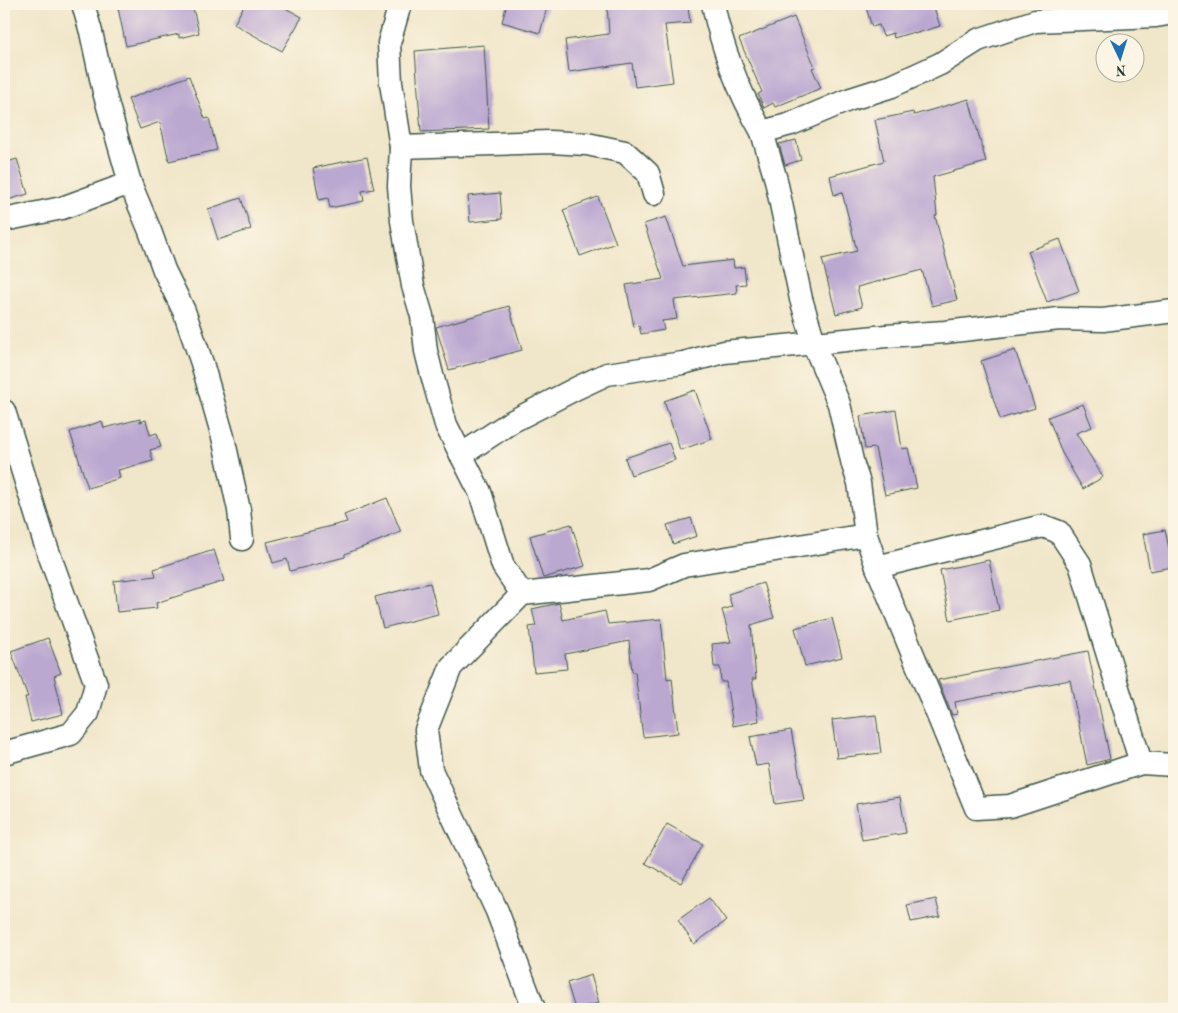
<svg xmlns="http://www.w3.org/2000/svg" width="1178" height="1013" viewBox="0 0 1178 1013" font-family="'Old Standard TT',serif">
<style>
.building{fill:#bba8d1}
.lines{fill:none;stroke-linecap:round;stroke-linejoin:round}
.street-casing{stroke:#3e564a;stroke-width:25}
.street{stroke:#fff;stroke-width:22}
</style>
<rect width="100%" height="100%" fill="#fcf5e5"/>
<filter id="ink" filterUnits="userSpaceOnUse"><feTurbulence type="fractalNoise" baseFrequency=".02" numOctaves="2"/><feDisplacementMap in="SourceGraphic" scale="10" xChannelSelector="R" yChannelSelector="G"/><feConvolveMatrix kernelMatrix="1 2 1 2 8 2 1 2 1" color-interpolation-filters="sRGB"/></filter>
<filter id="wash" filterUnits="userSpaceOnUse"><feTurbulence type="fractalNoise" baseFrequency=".0096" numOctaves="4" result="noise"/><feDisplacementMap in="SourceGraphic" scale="20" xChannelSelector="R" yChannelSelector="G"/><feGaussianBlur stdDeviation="1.12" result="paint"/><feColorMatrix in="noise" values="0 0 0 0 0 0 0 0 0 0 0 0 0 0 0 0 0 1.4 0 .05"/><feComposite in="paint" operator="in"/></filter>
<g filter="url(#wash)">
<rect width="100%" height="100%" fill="#f0e6c9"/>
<g id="blocks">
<g class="building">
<path d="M 136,4 L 192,4 L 199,33 L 179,38 L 179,34 L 126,46 L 118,8 Z"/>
<path d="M 245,4 L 278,4 L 302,17 L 282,51 L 234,24 Z"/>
<path d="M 507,4 L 548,4 L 540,33 L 502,22 Z"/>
<path d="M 607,4 L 665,4 L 665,8 L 688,6 L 690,23 L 665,25 L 673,82 L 635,87 L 632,63 L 569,72 L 565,40 L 609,34 Z"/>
<path d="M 865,4 L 933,4 L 940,26 L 914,34 L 914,32 L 894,38 L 893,33 L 883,36 L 879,25 L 872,27 Z"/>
<path d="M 794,17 L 815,67 L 812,68 L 821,88 L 775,107 L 773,103 L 764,108 L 758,94 L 762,92 L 739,39 Z"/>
<path d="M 484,45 L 489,129 L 421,132 L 415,51 Z"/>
<path d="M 189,76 L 205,119 L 209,118 L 217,150 L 169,161 L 160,122 L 140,129 L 128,99 Z"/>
<path d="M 969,99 L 986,162 L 933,177 L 937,215 L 935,216 L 957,300 L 932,306 L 922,270 L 857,287 L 862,307 L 836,314 L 822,259 L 857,251 L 842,192 L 834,195 L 830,176 L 884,161 L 875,120 L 913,112 L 914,115 Z"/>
<path d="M 796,140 L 801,160 L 785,165 L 779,144 Z"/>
<path d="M 367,157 L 374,189 L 362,191 L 364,201 L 330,208 L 328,198 L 319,200 L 313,168 Z"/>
<path d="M 17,159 L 28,194 L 4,201 L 4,163 Z"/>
<path d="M 500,193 L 502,219 L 470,222 L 468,196 Z"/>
<path d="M 598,197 L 616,243 L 580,256 L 563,210 Z"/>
<path d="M 241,198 L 251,229 L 218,240 L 208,209 Z"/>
<path d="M 666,217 L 683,266 L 733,260 L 734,268 L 744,267 L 746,284 L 736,285 L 737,293 L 674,300 L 677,319 L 662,321 L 664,330 L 641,334 L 639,326 L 634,327 L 626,285 L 663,279 L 644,224 Z"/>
<path d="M 1060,239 L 1079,291 L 1047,302 L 1028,251 Z"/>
<path d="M 509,306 L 522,350 L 449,370 L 436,327 Z"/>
<path d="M 1015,350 L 1035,408 L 1000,419 L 981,361 Z"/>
<path d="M 695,390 L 712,439 L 680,450 L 664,401 Z"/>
<path d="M 1083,404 L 1092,427 L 1076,433 L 1103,477 L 1083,489 L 1062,453 L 1048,417 Z"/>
<path d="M 896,410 L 902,449 L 908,448 L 917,488 L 885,495 L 875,448 L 865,449 L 860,416 Z"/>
<path d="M 140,419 L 140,422 L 146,420 L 150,435 L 157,433 L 161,447 L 150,450 L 153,461 L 118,470 L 120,478 L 88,488 L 70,432 L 102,421 L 104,428 Z"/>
<path d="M 669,443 L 675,460 L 631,475 L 625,458 Z"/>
<path d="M 387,498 L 401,532 L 345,554 L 345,557 L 290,571 L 287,559 L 273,563 L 267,542 L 347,522 L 344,515 Z"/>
<path d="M 691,518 L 697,536 L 673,544 L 667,525 Z"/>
<path d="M 571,524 L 585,566 L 543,578 L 530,536 Z"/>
<path d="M 1165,530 L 1173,567 L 1150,571 L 1143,534 Z"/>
<path d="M 214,550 L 224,581 L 156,603 L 157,608 L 117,612 L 114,581 L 156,576 L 154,569 Z"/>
<path d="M 989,560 L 999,610 L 950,620 L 940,570 Z"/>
<path d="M 430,583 L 438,614 L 383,628 L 375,597 Z"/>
<path d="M 763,583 L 774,618 L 751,625 L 756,679 L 752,679 L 759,721 L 733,726 L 726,682 L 721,682 L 720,667 L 714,667 L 712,644 L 731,642 L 722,610 L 732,607 L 728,594 Z"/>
<path d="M 559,603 L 563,620 L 605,611 L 608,624 L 661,619 L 667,679 L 672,678 L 678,733 L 643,737 L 635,672 L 632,672 L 629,641 L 565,654 L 567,669 L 534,672 L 529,627 L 536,626 L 532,609 Z"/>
<path d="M 832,618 L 842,657 L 805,666 L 795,628 Z"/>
<path d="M 48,638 L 61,673 L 54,676 L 63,714 L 31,722 L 25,697 L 28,697 L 11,651 Z"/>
<path d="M 1088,651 L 1110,759 L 1087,765 L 1070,680 L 955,702 L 957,714 L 952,715 L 938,680 Z"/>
<path d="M 876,715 L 881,753 L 837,758 L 832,720 Z"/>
<path d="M 791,730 L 804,800 L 775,804 L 769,764 L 756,766 L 750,737 Z"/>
<path d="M 900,797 L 906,833 L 862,840 L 856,804 Z"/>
<path d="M 667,824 L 703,844 L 681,883 L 645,863 Z"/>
<path d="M 709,898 L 726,921 L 694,944 L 678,920 Z"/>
<path d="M 936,899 L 940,916 L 911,922 L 907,905 Z"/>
<path d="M 591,975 L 599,1003 L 575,1009 L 567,983 Z"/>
</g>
</g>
</g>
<g filter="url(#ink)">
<use href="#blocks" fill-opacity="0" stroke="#3e564a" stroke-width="1"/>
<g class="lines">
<defs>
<g id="street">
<path d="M 400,4 L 389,43 L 391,83 L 401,147 L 550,142 L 587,144 L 625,152 L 648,173 L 654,194"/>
<path d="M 713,4 C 722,49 739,92 762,132 L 791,124 L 848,100 L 892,86 L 940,64 L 978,40 L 1035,21 L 1156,16 L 1174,13"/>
<path d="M 762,132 L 776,180 L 801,299 L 817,352 L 839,404 L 853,465 L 859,483 L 866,535 L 877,567 L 976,808 L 1010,806 L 1141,763 L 1174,765"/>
<path d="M 401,147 L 399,186 L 402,221 L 413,286 L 422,316 L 426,351 L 432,375 L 446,425 L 480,492 L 503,566 L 522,594"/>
<path d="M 130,183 L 150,231 L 164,270 L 184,311 L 202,363 L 223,437 L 239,510 L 242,539"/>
<path d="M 4,220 L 62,208 L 130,183 L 104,92 L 91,32 L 83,4"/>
<path d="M 4,411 L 44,540 L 96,684 L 88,713 L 71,734 L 4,753"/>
<path d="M 461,455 L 511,422 L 577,388 L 607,374 L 683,363 L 724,352 L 886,336 L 945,332 L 1059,319 L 1103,320 L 1174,311"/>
<path d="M 877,567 L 1043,526 L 1059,532 L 1080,564 L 1141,763"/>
<path d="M 534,1009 L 497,911 L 431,770 L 426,730 L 451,667 L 522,594 L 649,580 L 684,565 L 866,535"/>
</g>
</defs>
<use href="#street" class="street-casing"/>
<use href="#street" class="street"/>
</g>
</g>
<rect width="1178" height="1013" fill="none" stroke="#fcf5e5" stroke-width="20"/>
<g transform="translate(1120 58) rotate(176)"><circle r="24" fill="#fcf5e5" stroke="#a4ab9e"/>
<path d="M0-4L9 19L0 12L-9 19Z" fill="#1f6fb2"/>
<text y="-8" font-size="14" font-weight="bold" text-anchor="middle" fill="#1f3d34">N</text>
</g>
</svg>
